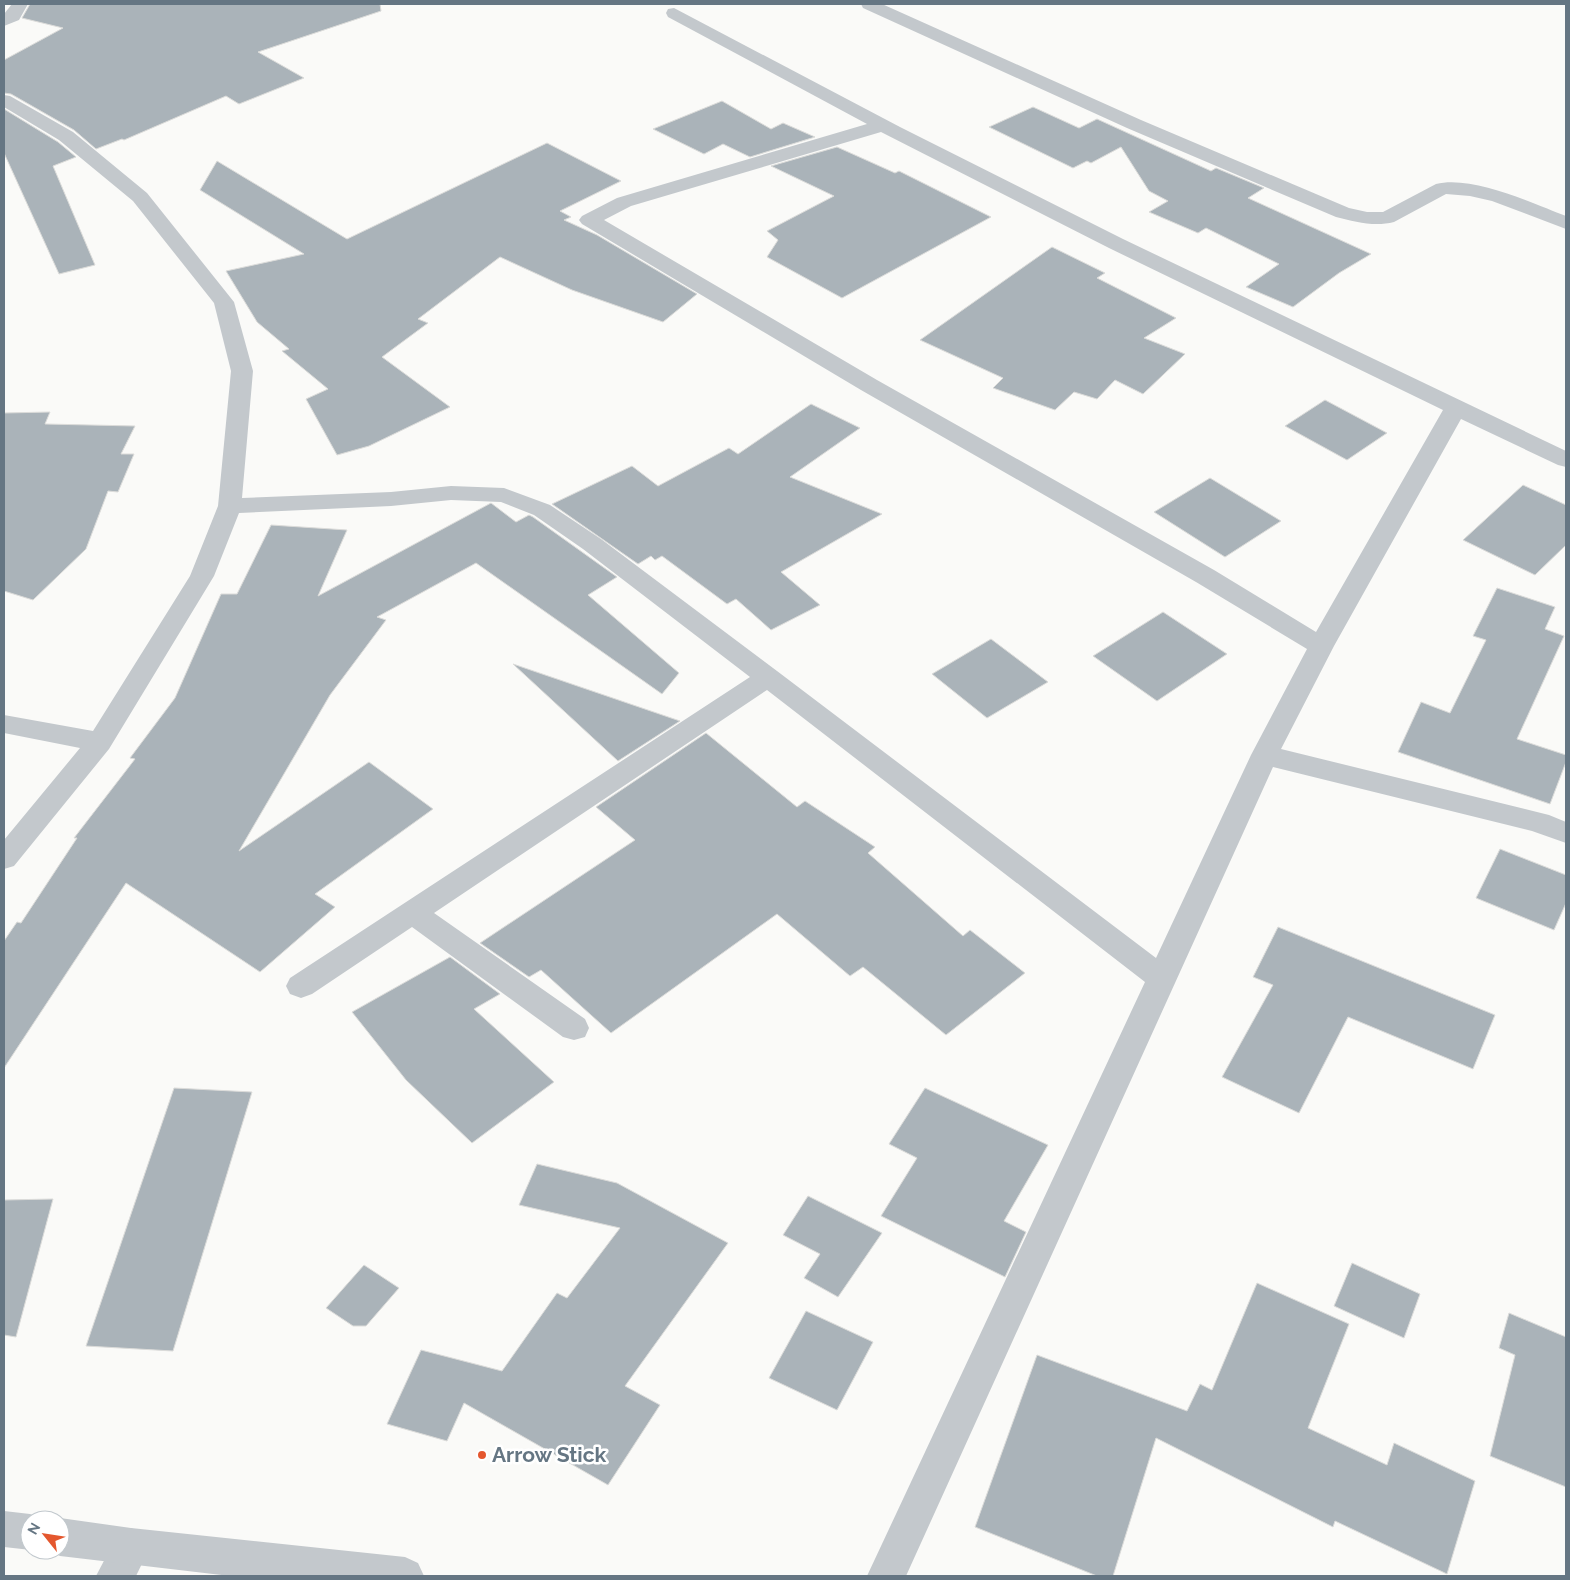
<svg xmlns="http://www.w3.org/2000/svg" width="1570" height="1580" viewBox="0 0 1570 1580" font-family="Raleway,sans-serif">
<style>
.building{fill:#aab3b9;stroke:#dcdcda}
.lines{fill:none;stroke-linecap:round;stroke-linejoin:round}
.minor{fill:#c3c8cc;fill-rule:evenodd}
.tertiary{fill:#c3c8cc;fill-rule:evenodd}
.poi-dot{fill:#e4572e;stroke:#fff;stroke-width:2}
.labels{text-anchor:middle;stroke-width:5;stroke-linejoin:round;paint-order:stroke}
.near-poi-label{font-size:21px;font-weight:bold;fill:#657683;stroke:#fff;text-anchor:start}
</style>
<rect width="100%" height="100%" fill="#fafaf8"/>
<g class="building">
<path d="M 30,4 L 380,4 L 381,11 L 258,52 L 304,78 L 239,104 L 226,96 L 124,140 L 122,139 L 96,149 L 74,130 L 11,94 L 4,93 L 4,60 L 63,28 L 22,18 Z"/>
<path d="M 722,101 L 771,129 L 783,123 L 815,137 L 750,157 L 723,144 L 704,154 L 653,129 Z"/>
<path d="M 1033,107 L 1079,128 L 1097,119 L 1211,171 L 1216,168 L 1264,188 L 1248,198 L 1371,254 L 1339,273 L 1293,307 L 1246,287 L 1279,264 L 1206,228 L 1198,233 L 1149,212 L 1168,201 L 1149,191 L 1121,147 L 1091,163 L 1087,161 L 1073,168 L 989,127 Z"/>
<path d="M 4,109 L 58,142 L 76,157 L 53,166 L 95,265 L 59,274 L 4,153 Z"/>
<path d="M 547,143 L 621,181 L 560,211 L 571,217 L 564,220 L 597,235 L 697,294 L 663,322 L 572,290 L 500,257 L 418,319 L 428,323 L 382,357 L 450,407 L 369,446 L 337,455 L 306,399 L 328,389 L 282,351 L 289,349 L 257,322 L 226,271 L 304,254 L 200,190 L 217,161 L 347,239 Z"/>
<path d="M 837,147 L 895,173 L 899,171 L 991,217 L 842,298 L 767,257 L 778,240 L 767,231 L 834,196 L 771,166 Z"/>
<path d="M 1052,247 L 1105,273 L 1097,278 L 1176,318 L 1144,338 L 1185,354 L 1143,394 L 1115,380 L 1097,399 L 1074,392 L 1055,410 L 993,388 L 1003,378 L 920,340 Z"/>
<path d="M 1325,400 L 1387,433 L 1347,460 L 1285,426 Z"/>
<path d="M 811,404 L 860,428 L 790,477 L 882,514 L 781,572 L 820,605 L 771,630 L 736,599 L 727,604 L 662,556 L 655,560 L 651,556 L 638,564 L 552,504 L 632,466 L 658,486 L 729,448 L 738,454 Z"/>
<path d="M 50,412 L 45,424 L 135,426 L 121,454 L 134,454 L 118,492 L 108,491 L 86,549 L 33,600 L 4,591 L 4,413 Z"/>
<path d="M 1210,478 L 1281,521 L 1225,557 L 1154,512 Z"/>
<path d="M 1523,485 L 1566,505 L 1566,545 L 1535,575 L 1463,540 Z"/>
<path d="M 491,503 L 516,522 L 529,515 L 533,517 L 617,577 L 588,595 L 679,673 L 662,694 L 476,563 L 377,617 L 386,620 L 330,695 L 239,851 L 369,762 L 433,809 L 315,894 L 335,907 L 260,972 L 126,883 L 4,1068 L 4,941 L 17,922 L 21,923 L 77,838 L 74,838 L 135,759 L 130,758 L 175,698 L 221,594 L 237,594 L 271,525 L 347,530 L 318,596 Z"/>
<path d="M 1497,588 L 1555,607 L 1545,629 L 1564,636 L 1517,739 L 1566,755 L 1566,762 L 1550,804 L 1398,752 L 1421,702 L 1450,713 L 1486,640 L 1473,636 Z"/>
<path d="M 1163,612 L 1227,654 L 1157,701 L 1093,656 Z"/>
<path d="M 991,639 L 1048,682 L 987,718 L 932,674 Z"/>
<path d="M 513,664 L 680,721 L 618,761 Z"/>
<path d="M 706,733 L 797,807 L 805,801 L 875,847 L 868,853 L 963,936 L 970,930 L 1025,973 L 946,1035 L 863,967 L 850,976 L 777,914 L 611,1033 L 541,970 L 529,977 L 480,943 L 635,840 L 596,807 Z"/>
<path d="M 1500,849 L 1566,875 L 1566,903 L 1554,930 L 1476,898 Z"/>
<path d="M 1278,927 L 1495,1015 L 1473,1069 L 1348,1017 L 1299,1113 L 1222,1077 L 1273,985 L 1253,977 Z"/>
<path d="M 450,957 L 500,994 L 474,1009 L 554,1082 L 472,1143 L 406,1080 L 352,1012 Z"/>
<path d="M 174,1088 L 252,1092 L 173,1351 L 86,1346 Z"/>
<path d="M 925,1088 L 1048,1145 L 1004,1221 L 1026,1232 L 1005,1277 L 881,1216 L 917,1158 L 889,1144 Z"/>
<path d="M 537,1164 L 617,1183 L 728,1243 L 625,1386 L 660,1405 L 608,1485 L 464,1403 L 447,1441 L 387,1424 L 421,1350 L 502,1371 L 557,1293 L 567,1298 L 620,1228 L 519,1205 Z"/>
<path d="M 808,1196 L 882,1233 L 838,1297 L 804,1278 L 820,1254 L 783,1235 Z"/>
<path d="M 53,1199 L 16,1337 L 4,1335 L 4,1200 Z"/>
<path d="M 1352,1263 L 1420,1294 L 1404,1338 L 1334,1306 Z"/>
<path d="M 364,1265 L 399,1288 L 366,1326 L 353,1326 L 326,1308 Z"/>
<path d="M 1257,1283 L 1349,1324 L 1308,1428 L 1387,1465 L 1394,1443 L 1475,1481 L 1447,1574 L 1335,1521 L 1333,1527 L 1156,1438 L 1113,1576 L 1097,1576 L 975,1527 L 1037,1355 L 1187,1411 L 1200,1384 L 1212,1390 Z"/>
<path d="M 806,1311 L 873,1342 L 837,1410 L 769,1378 Z"/>
<path d="M 1509,1313 L 1566,1337 L 1566,1487 L 1490,1456 L 1515,1355 L 1499,1348 Z"/>
</g>
<g class="lines">
<g class="minor">
<path d="M 12,4 L 28,4 L 19,20 L 4,26 L 4,14 Z"/>
<path d="M 861,4 L 882,4 L 1141,120 L 1349,208 L 1367,212 L 1383,212 L 1436,184 C 1472,175 1532,203 1566,216 L 1566,229 L 1492,201 L 1470,196 L 1446,194 L 1394,222 C 1375,227 1355,222 1336,217 L 1127,128 L 863,8 Z"/>
<path d="M 674,8 L 900,127 L 1123,239 L 1566,451 L 1566,467 L 1558,465 L 1461,419 L 1334,646 L 1281,749 L 1549,815 L 1566,822 L 1566,843 L 1532,831 L 1273,767 L 906,1576 L 867,1576 L 1145,982 L 767,690 L 434,913 L 585,1019 L 589,1028 L 585,1037 L 574,1040 L 563,1037 L 412,927 L 312,994 L 301,998 L 290,994 L 286,986 L 290,978 L 750,677 L 583,549 L 534,515 L 501,502 L 451,500 L 391,506 L 239,513 L 214,576 L 109,749 L 14,866 L 4,869 L 4,840 L 80,748 L 4,733 L 4,715 L 93,731 L 190,576 L 218,506 L 231,371 L 214,303 L 133,201 L 59,140 L 4,107 L 4,95 L 10,96 L 73,132 L 147,193 L 234,302 L 253,371 L 242,498 L 391,492 L 451,486 L 504,488 L 550,505 L 601,539 L 777,671 L 1156,958 L 1251,755 L 1307,649 L 1196,582 L 861,390 L 582,224 L 579,220 L 582,216 L 617,198 L 867,124 L 668,17 L 666,13 L 668,9 ZM 881,132 L 1109,248 L 1443,410 L 1316,632 L 1214,570 L 877,380 L 604,220 L 631,206 Z"/>
<path d="M 131,1528 L 144,1534 L 150,1547 L 136,1576 L 96,1576 L 118,1534 Z"/>
</g>
<g class="tertiary">
<path d="M 4,1511 L 30,1514 L 43,1519 L 30,1520 L 31,1550 L 4,1547 Z"/>
<path d="M 60,1518 L 131,1528 L 405,1557 L 418,1563 L 424,1576 L 230,1576 L 60,1556 L 47,1550 L 60,1550 L 60,1520 L 56,1520 Z"/>
</g>
</g>
<circle class="poi-dot" cx="482" cy="1455" r="5"/>
<g class="labels">
<g class="near-poi-label">
<text x="492" y="1462">Arrow Stick</text>
</g>
</g>
<rect width="1570" height="1580" fill="none" stroke="#657683" stroke-width="10"/>
<g transform="translate(45 1535) rotate(300)"><circle r="24" fill="#ffffff" stroke="#c1c8cd"/>
<path d="M0-4L9 19L0 12L-9 19Z" fill="#e4572e"/>
<text y="-8" font-size="14" font-weight="bold" text-anchor="middle" fill="#657683">N</text>
</g>
</svg>
